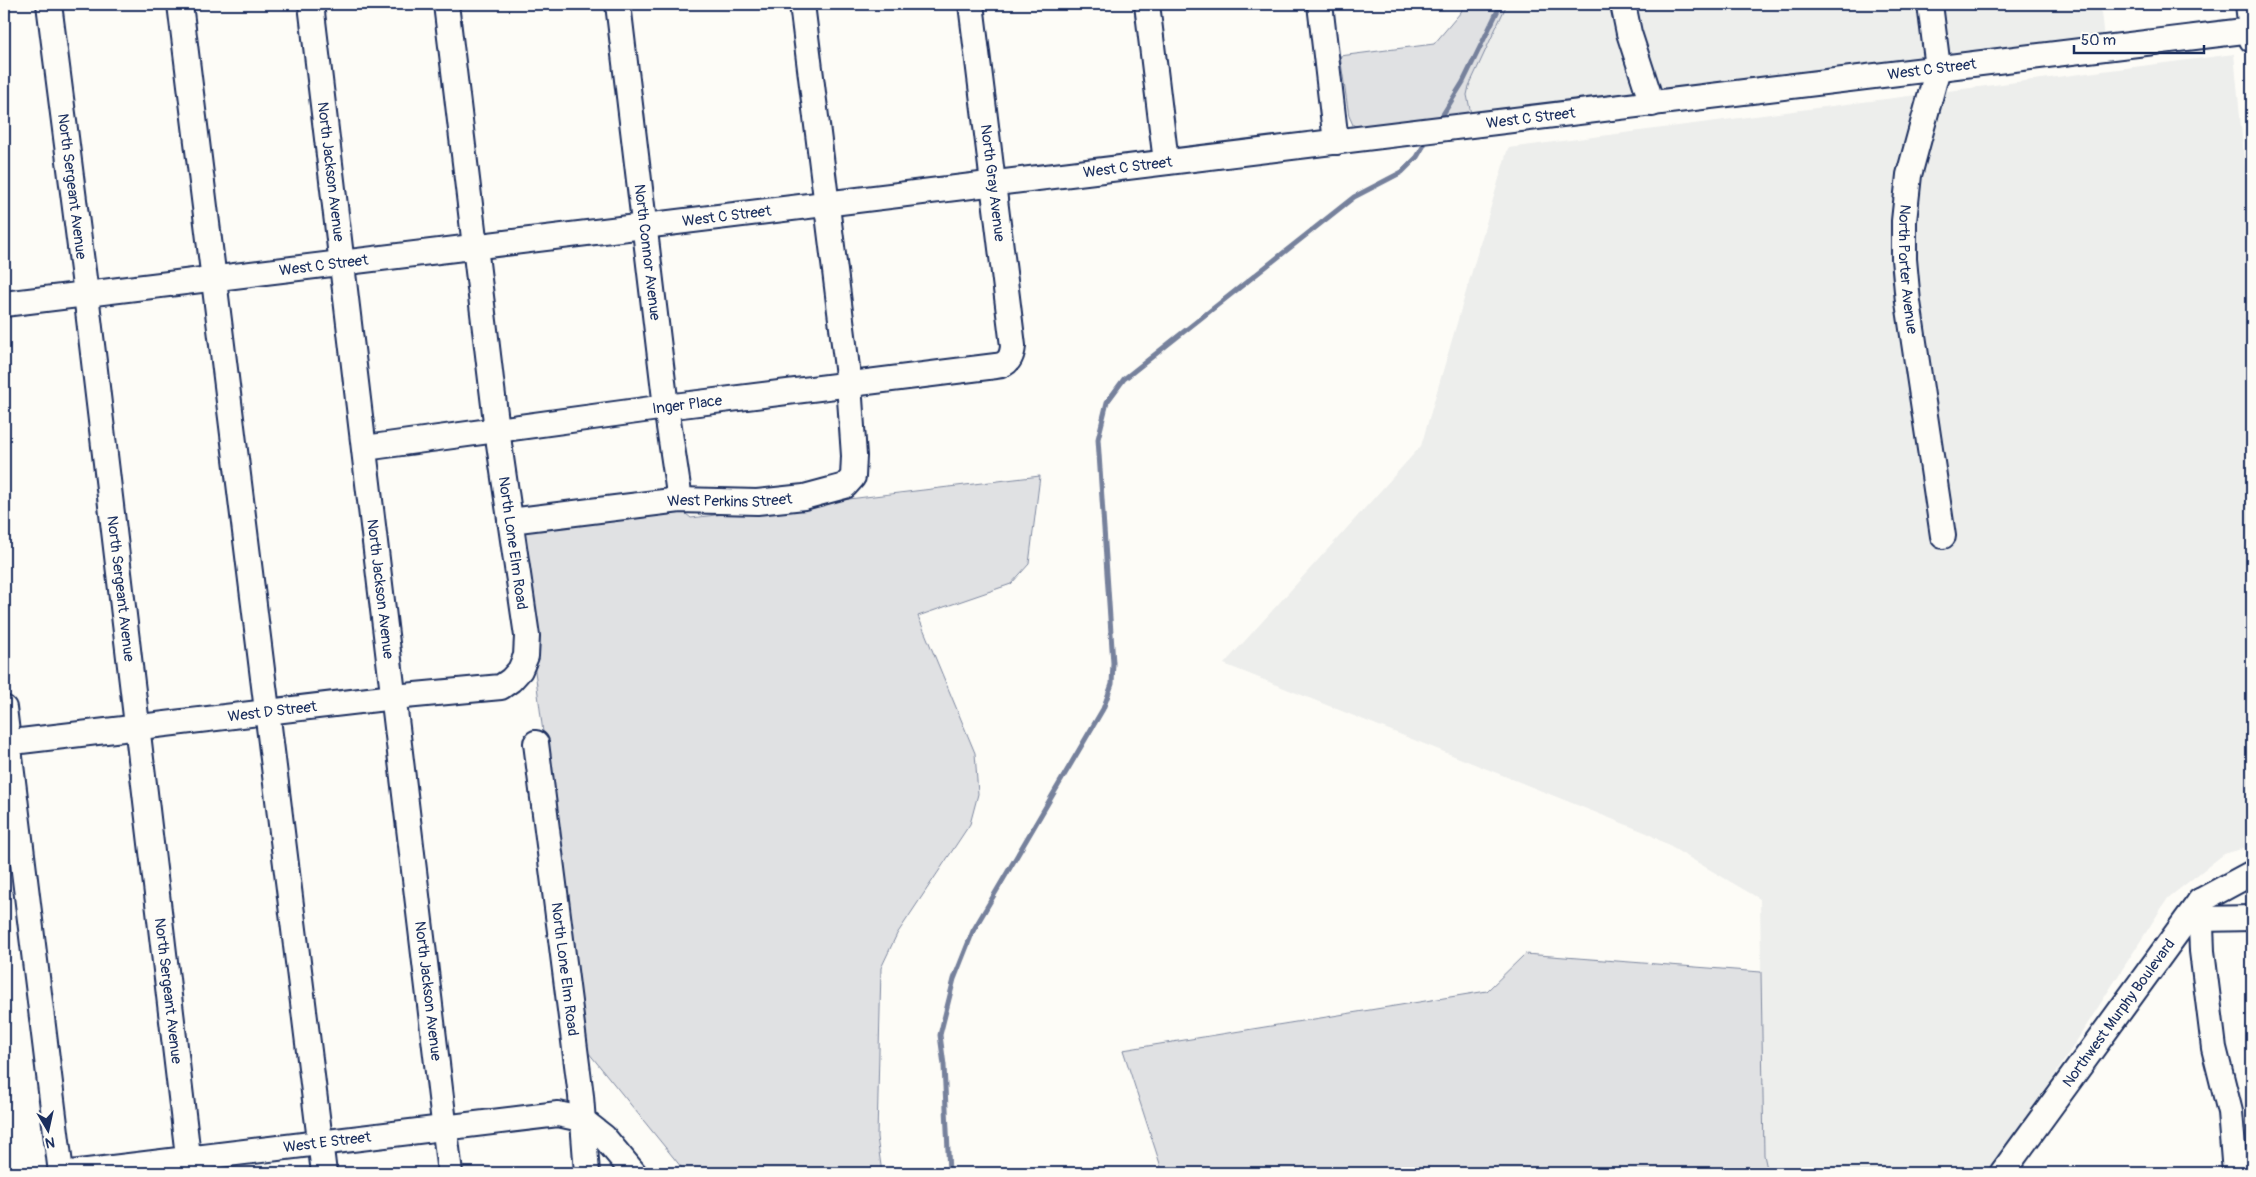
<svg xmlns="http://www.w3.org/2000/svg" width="2256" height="1177" viewBox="0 0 2256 1177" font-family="Pangolin,sans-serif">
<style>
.built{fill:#edeeec}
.green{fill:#e0e1e3;stroke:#7e88a0}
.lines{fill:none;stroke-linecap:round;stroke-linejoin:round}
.stream{stroke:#76819c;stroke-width:5}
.minor-casing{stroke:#1b2f5e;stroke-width:28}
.minor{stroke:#fdfcf7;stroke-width:24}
.labels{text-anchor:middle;stroke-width:4;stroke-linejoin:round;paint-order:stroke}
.street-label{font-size:15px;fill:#1b2f5e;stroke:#fdfcf7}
</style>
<rect width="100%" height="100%" fill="#fdfcf7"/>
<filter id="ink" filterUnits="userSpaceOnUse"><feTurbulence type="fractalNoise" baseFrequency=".02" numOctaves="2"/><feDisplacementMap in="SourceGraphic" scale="10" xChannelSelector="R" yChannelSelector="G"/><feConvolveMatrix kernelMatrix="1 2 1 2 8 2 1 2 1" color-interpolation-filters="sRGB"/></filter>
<g filter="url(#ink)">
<g class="built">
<path d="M 1507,4 L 1919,4 L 1924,50 L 1923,54 L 1917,59 L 1471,114 L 1467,95 L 1469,86 Z"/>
<path d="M 1941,4 L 2100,4 L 2104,38 L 1954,56 L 1947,48 Z"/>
<path d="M 2234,54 L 2252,240 L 2252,846 L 2224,854 L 2168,898 L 1992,1173 L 1768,1173 L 1764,1155 L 1760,899 L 1647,833 L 1224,664 L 1421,446 L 1508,148 Z"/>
</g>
<g class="green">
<path d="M 1464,4 L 1507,4 L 1469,86 L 1467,95 L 1471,114 L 1359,127 L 1353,125 L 1349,116 L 1340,56 L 1434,44 L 1461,12 Z"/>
<path d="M 1040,476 L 1029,564 L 1011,584 L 918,616 L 975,753 L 978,794 L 970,824 L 897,934 L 881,968 L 877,1137 L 882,1173 L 686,1173 L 584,1047 L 516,525 L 676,506 L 691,518 Z"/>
<path d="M 1525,954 L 1761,972 L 1764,1155 L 1768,1173 L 1163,1173 L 1123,1050 L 1487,991 Z"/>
</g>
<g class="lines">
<g class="stream">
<path d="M 1442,116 L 1463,82 L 1501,4"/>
<path d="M 949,1173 L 944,1065 L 940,1035 L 954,979 L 973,931 L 1103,709 L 1112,684 L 1113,663 L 1098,439 L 1107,402 L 1124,379 L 1354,197 L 1402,172 L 1417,157 L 1424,145"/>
</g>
<defs>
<g id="minor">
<path id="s1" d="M 49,4 L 86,294 L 190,1173"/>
<path d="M 180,4 L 324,1173"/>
<path id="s2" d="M 311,4 L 450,1173"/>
<path id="s3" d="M 618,4 L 666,407 L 680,500"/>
<path d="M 1147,4 L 1166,162"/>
<path d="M 1320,4 L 1336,142"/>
<path d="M 1623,4 L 1629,33 L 1652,104"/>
<path id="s4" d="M 1930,4 L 1938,68 L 1909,175 L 1904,221 L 1904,259 L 1908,302 L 1943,536"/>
<path d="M 2248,4 L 2252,40"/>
<path id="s5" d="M 4,304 L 2252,30"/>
<path id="s6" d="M 365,448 L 666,407 L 996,366 C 1008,365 1012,357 1013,346 L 971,4"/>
<path id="s7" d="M 510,521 L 680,500 L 757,502 L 804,497 L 845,486 L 853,477 L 854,456 L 849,384 L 802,4"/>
<path d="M 4,708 L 61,1173"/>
<path id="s8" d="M 4,743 L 394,697 L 501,687 L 511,680 L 520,670 L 526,656 L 527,636 L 497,430 L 446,4"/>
<path id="s9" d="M 536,743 L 581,1096 L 587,1173"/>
<path d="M 2200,901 L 2202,951 L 2214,1048 L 2230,1112 L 2235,1173"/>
<path d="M 2201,919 L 2252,918"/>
<path id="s10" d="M 71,1173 L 558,1114 L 581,1119 L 604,1137 L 634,1173"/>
<path id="s11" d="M 2002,1173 L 2200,901 L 2252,873"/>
</g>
</defs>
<use href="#minor" class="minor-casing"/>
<use href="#minor" class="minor"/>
</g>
</g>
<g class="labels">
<g class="street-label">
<text dy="5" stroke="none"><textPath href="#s5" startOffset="1942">West C Street</textPath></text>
<text dy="5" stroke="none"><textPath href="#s5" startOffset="1538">West C Street</textPath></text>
<text dy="5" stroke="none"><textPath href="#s5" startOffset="1132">West C Street</textPath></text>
<text dy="5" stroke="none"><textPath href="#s2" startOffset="169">North Jackson Avenue</textPath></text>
<text transform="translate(993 183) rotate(83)" y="5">North Gray Avenue</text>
<text dy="5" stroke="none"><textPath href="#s1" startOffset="184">North Sergeant Avenue</textPath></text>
<text dy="5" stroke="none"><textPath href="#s5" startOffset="728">West C Street</textPath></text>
<text dy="5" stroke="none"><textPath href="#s3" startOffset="250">North Connor Avenue</textPath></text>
<text dy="5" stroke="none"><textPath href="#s5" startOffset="322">West C Street</textPath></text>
<text dy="5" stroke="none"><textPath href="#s4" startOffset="270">North Porter Avenue</textPath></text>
<text dy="5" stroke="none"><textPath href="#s6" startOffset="325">Inger Place</textPath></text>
<text dy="5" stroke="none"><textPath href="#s7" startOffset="221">West Perkins Street</textPath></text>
<text transform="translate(513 543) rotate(82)" y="5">North Lone Elm Road</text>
<text dy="5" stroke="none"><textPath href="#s1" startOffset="589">North Sergeant Avenue</textPath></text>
<text dy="5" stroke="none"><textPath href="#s2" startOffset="589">North Jackson Avenue</textPath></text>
<text dy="5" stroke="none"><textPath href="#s8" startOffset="270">West D Street</textPath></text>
<text dy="5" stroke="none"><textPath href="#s9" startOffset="228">North Lone Elm Road</textPath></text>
<text dy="5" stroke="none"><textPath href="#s1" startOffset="994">North Sergeant Avenue</textPath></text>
<text dy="5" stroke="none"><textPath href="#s2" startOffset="994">North Jackson Avenue</textPath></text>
<text dy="5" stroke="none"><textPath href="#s11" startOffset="198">Northwest Murphy Boulevard</textPath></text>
<text dy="5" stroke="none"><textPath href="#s10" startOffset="258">West E Street</textPath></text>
</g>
</g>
<rect width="2256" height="1177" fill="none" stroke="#fdfcf7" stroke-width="20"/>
<rect x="10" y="10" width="2236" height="1157" fill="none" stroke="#1b2f5e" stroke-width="2" filter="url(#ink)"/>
<g transform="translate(48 1130) rotate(171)" stroke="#fdfcf7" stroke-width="4" paint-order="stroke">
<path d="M0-4L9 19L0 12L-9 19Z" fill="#1b2f5e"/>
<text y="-8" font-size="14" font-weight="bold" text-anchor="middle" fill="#1b2f5e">N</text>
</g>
<path d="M2074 45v8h130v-8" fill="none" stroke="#1b2f5e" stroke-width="2.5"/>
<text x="2081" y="45" font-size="15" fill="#1b2f5e" stroke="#fdfcf7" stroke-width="4" paint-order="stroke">50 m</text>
</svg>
